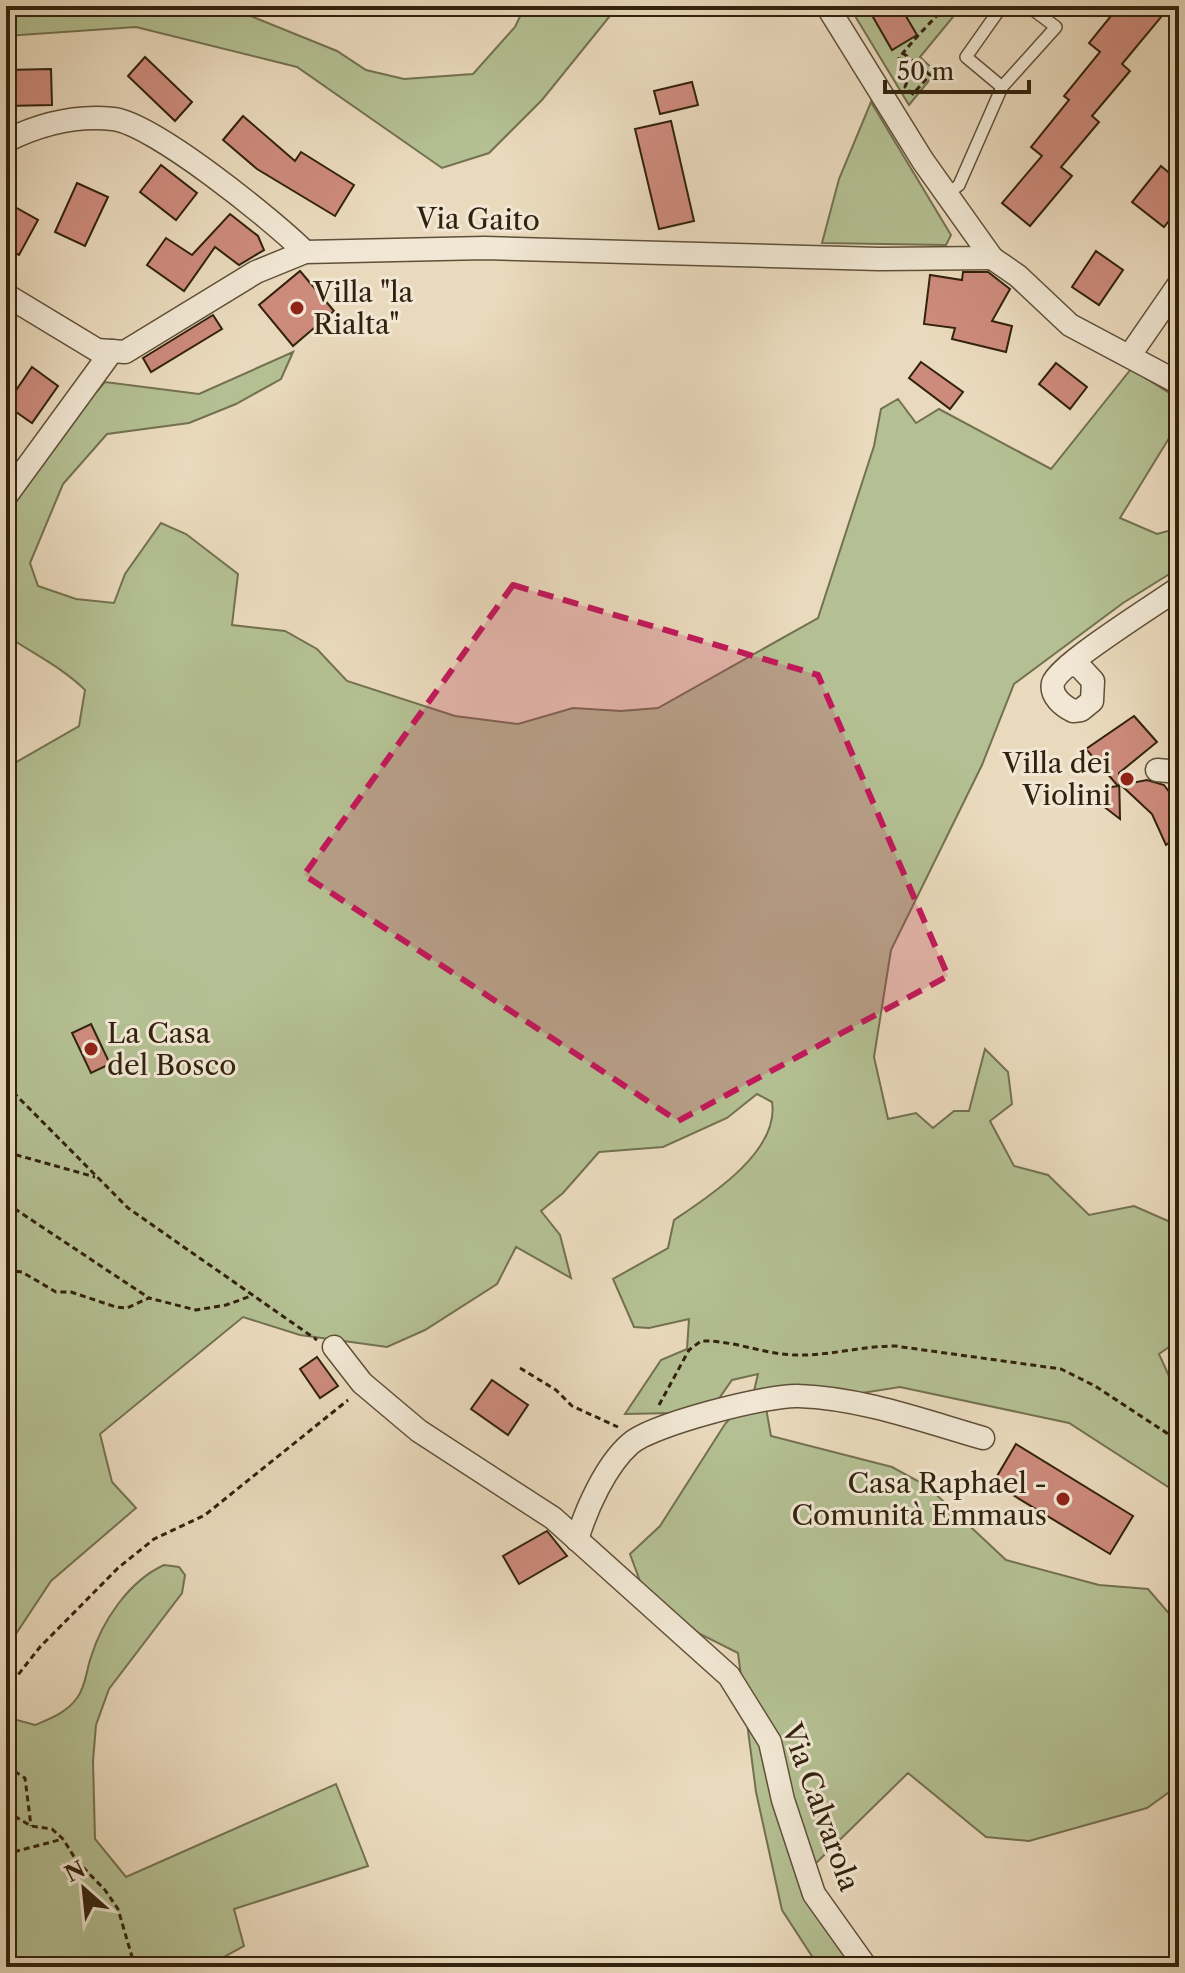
<svg xmlns="http://www.w3.org/2000/svg" width="1185" height="1973" viewBox="0 0 1185 1973" font-family="'Libre Caslon Text',serif">
<style>
.green{fill:#b4c093;stroke:#737150;stroke-width:2}
.building{fill:#cd8b7c;stroke:#32220d;stroke-width:2}
.lines{fill:none;stroke-linecap:round;stroke-linejoin:round}
.service-casing{stroke:#605039;stroke-width:14}
.minor-casing{stroke:#605039;stroke-width:25}
.path{stroke:#32220d;stroke-width:3;stroke-dasharray:6 4;stroke-linecap:butt}
.service{stroke:#f1e7d4;stroke-width:11}
.minor{stroke:#f1e7d4;stroke-width:22}
.marked{fill:#c2185b;fill-opacity:0.2;stroke:#c2185b;stroke-width:6;stroke-dasharray:16 10;stroke-linejoin:round}
.poi-dot{fill:#8f2418;stroke:#f1e7d4;stroke-width:3}
.labels{text-anchor:middle;stroke-width:6;stroke-linejoin:round;paint-order:stroke}
.street-label{font-size:28px;fill:#32220d;stroke:#f1e7d4}
.poi-label{font-size:28px;fill:#32220d;stroke:#f1e7d4;text-anchor:start}
</style>
<rect width="100%" height="100%" fill="#eadabd"/>
<filter id="stains"><feTurbulence type="fractalNoise" baseFrequency=".0025" numOctaves="4"/><feColorMatrix values="0 0 0 0 .2 0 0 0 0 .09 0 0 0 0 .02 0 0 0 .5 -.17"/></filter>
<radialGradient id="worn" r=".72"><stop offset=".6" stop-color="#630" stop-opacity="0"/><stop offset="1" stop-color="#630" stop-opacity=".3"/></radialGradient>
<g class="green">
<path d="M 6,6 L 226,6 L 337,51 L 366,70 L 404,79 L 473,74 L 515,27 L 525,6 L 618,6 L 542,100 L 489,153 L 442,168 L 297,67 L 136,27 L 6,36 Z"/>
<path d="M 849,6 L 962,6 L 920,57 L 936,72 L 909,105 Z"/>
<path d="M 871,102 L 951,235 L 946,245 L 822,243 L 839,179 Z"/>
<path d="M 293,352 L 281,379 L 236,404 L 189,423 L 107,434 L 63,484 L 30,563 L 38,586 L 76,599 L 114,603 L 125,574 L 161,523 L 186,534 L 238,574 L 232,625 L 285,631 L 317,649 L 347,681 L 455,716 L 518,724 L 573,708 L 621,711 L 658,708 L 818,618 L 874,446 L 881,409 L 898,399 L 916,423 L 939,409 L 1051,469 L 1131,369 L 1179,399 L 1179,422 L 1120,518 L 1157,534 L 1179,528 L 1179,568 L 1123,603 L 1014,684 L 982,765 L 891,950 L 874,1057 L 888,1119 L 916,1113 L 933,1128 L 954,1111 L 969,1111 L 985,1049 L 1008,1072 L 1012,1104 L 990,1121 L 1014,1166 L 1048,1175 L 1089,1215 L 1134,1206 L 1175,1224 L 1179,1340 L 1159,1354 L 1179,1398 L 1179,1494 L 1069,1423 L 900,1387 L 766,1408 L 771,1436 L 892,1467 L 927,1486 L 1006,1560 L 1099,1585 L 1148,1589 L 1179,1625 L 1179,1785 L 1147,1808 L 1029,1841 L 986,1837 L 908,1773 L 813,1866 L 853,1967 L 819,1967 L 782,1910 L 756,1792 L 738,1653 L 700,1634 L 644,1592 L 630,1554 L 660,1526 L 725,1424 L 754,1391 L 758,1374 L 732,1380 L 713,1407 L 675,1413 L 625,1414 L 661,1360 L 687,1349 L 689,1319 L 649,1328 L 634,1327 L 613,1279 L 668,1248 L 674,1220 C 710,1196 780,1151 772,1102 L 757,1094 L 727,1118 L 663,1147 L 599,1152 L 563,1193 L 541,1211 L 560,1235 L 571,1278 L 516,1247 L 497,1284 L 425,1330 L 387,1347 L 300,1335 L 243,1317 L 100,1434 L 112,1482 L 136,1508 L 51,1581 L 6,1649 L 6,768 L 79,726 L 85,690 C 62,667 33,654 6,635 L 6,493 L 105,382 L 199,394 Z"/>
<path d="M 164,1565 L 179,1567 L 185,1575 L 182,1593 L 109,1689 L 96,1725 L 93,1761 L 95,1839 L 126,1877 L 336,1784 L 368,1866 L 234,1909 L 244,1946 L 211,1964 L 211,1967 L 6,1967 L 6,1717 L 35,1725 C 51,1718 66,1713 77,1698 C 86,1686 86,1671 91,1657 C 102,1621 129,1581 164,1565 Z"/>
</g>
<g class="building">
<path d="M 891,6 L 900,6 L 917,35 L 892,50 L 873,17 Z"/>
<path d="M 1119,6 L 1150,6 L 1162,16 L 1122,64 L 1130,71 L 1092,116 L 1099,122 L 1061,167 L 1072,176 L 1030,226 L 1002,203 L 1042,156 L 1031,147 L 1069,100 L 1064,96 L 1100,52 L 1089,43 Z"/>
<path d="M 145,57 L 192,102 L 175,121 L 128,76 Z"/>
<path d="M 51,69 L 52,105 L 6,106 L 6,70 Z"/>
<path d="M 692,82 L 698,105 L 660,114 L 654,91 Z"/>
<path d="M 243,116 L 295,161 L 301,152 L 354,185 L 335,216 L 257,169 L 223,140 Z"/>
<path d="M 671,121 L 694,221 L 659,229 L 635,129 Z"/>
<path d="M 161,165 L 197,193 L 176,220 L 140,192 Z"/>
<path d="M 1161,166 L 1179,181 L 1179,208 L 1164,227 L 1132,202 Z"/>
<path d="M 77,183 L 108,197 L 85,246 L 55,232 Z"/>
<path d="M 6,202 L 38,220 L 19,255 L 6,248 Z"/>
<path d="M 230,214 L 258,236 L 264,250 L 239,265 L 215,247 L 184,291 L 147,265 L 166,238 L 192,255 Z"/>
<path d="M 1096,251 L 1123,270 L 1099,305 L 1072,287 Z"/>
<path d="M 300,271 L 334,311 L 293,346 L 259,305 Z"/>
<path d="M 963,272 L 988,272 L 1010,289 L 992,321 L 1012,326 L 1006,352 L 952,339 L 955,328 L 924,324 L 930,275 L 962,280 Z"/>
<path d="M 213,315 L 222,329 L 151,372 L 143,358 Z"/>
<path d="M 921,362 L 963,392 L 950,409 L 909,378 Z"/>
<path d="M 1056,363 L 1087,387 L 1070,409 L 1039,384 Z"/>
<path d="M 32,367 L 58,386 L 32,423 L 6,405 Z"/>
<path d="M 1134,716 L 1157,742 L 1119,773 L 1120,819 L 1094,799 L 1105,788 L 1118,786 L 1086,749 Z"/>
<path d="M 1147,780 L 1164,785 L 1179,805 L 1179,835 L 1166,845 L 1152,814 L 1121,785 Z"/>
<path d="M 91,1024 L 110,1064 L 91,1073 L 72,1033 Z"/>
<path d="M 317,1357 L 338,1386 L 320,1398 L 300,1369 Z"/>
<path d="M 492,1380 L 528,1405 L 508,1435 L 471,1409 Z"/>
<path d="M 1016,1444 L 1133,1516 L 1110,1554 L 993,1483 Z"/>
<path d="M 547,1531 L 567,1556 L 519,1584 L 503,1556 Z"/>
</g>
<g class="lines">
<defs>
<g id="service">
<path d="M 1002,87 L 966,57 L 1002,6"/>
<path d="M 946,195 L 959,185 L 1002,87 L 1056,27 L 1028,6"/>
</g>
<g id="minor">
<path d="M 827,6 L 923,161 L 992,258 L 1018,276 L 1070,325 L 1179,383"/>
<path d="M 6,141 C 40,124 75,115 113,119 C 153,123 274,221 305,252"/>
<path d="M 6,295 L 97,350 L 125,352 L 256,272 L 305,252 L 485,248 L 879,259 L 992,258"/>
<path d="M 1130,355 L 1179,284"/>
<path d="M 6,496 L 112,351"/>
<path d="M 1069,665 L 1079,666 L 1093,681 L 1092,701 L 1081,710 L 1073,711 C 1063,706 1050,696 1053,683 C 1058,665 1159,602 1179,588"/>
<path d="M 1157,770 L 1179,772"/>
<path d="M 334,1347 L 362,1383 L 419,1431 L 553,1518 L 729,1676 L 770,1742 L 783,1800 L 814,1894 L 866,1967"/>
<path d="M 577,1540 C 586,1509 606,1465 630,1444 C 650,1425 770,1394 799,1396 C 861,1398 924,1421 983,1438"/>
</g>
</defs>
<use href="#service" class="service-casing"/>
<use href="#minor" class="minor-casing"/>
<g class="path">
<path d="M 903,53 L 930,75 L 913,94 L 905,87 L 911,71 L 899,58 C 913,40 930,23 946,6"/>
<path d="M 6,1085 L 128,1208 L 317,1340"/>
<path d="M 6,1152 L 95,1177"/>
<path d="M 6,1203 L 149,1298"/>
<path d="M 6,1270 L 22,1272 L 56,1292 L 71,1292 L 116,1307 L 127,1308 L 149,1298 L 196,1310 L 226,1305 L 251,1296"/>
<path d="M 520,1368 L 556,1390 L 572,1406 L 618,1427"/>
<path d="M 659,1405 L 689,1350 L 701,1341 C 733,1340 763,1354 795,1355 C 829,1356 861,1346 895,1346 L 1061,1369 L 1095,1386 L 1179,1441"/>
<path d="M 6,1690 L 40,1647 L 118,1568 L 154,1539 L 205,1515 L 348,1400"/>
<path d="M 6,1766 L 25,1778 L 31,1826"/>
<path d="M 6,1811 L 31,1826 L 52,1829 L 63,1839 L 76,1860 L 105,1890 L 118,1909 L 135,1967"/>
<path d="M 6,1858 L 17,1851 L 63,1839"/>
</g>
<use href="#service" class="service"/>
<use href="#minor" class="minor"/>
</g>
<path class="marked" d="M 513,585 L 818,675 L 948,976 L 678,1121 L 304,875 Z"/>
<g class="poi-dot">
<circle cx="297" cy="308" r="8"/>
<circle cx="1127" cy="779" r="8"/>
<circle cx="91" cy="1049" r="8"/>
<circle cx="1063" cy="1499" r="8"/>
</g>
<g class="labels">
<g class="street-label">
<text transform="translate(478 219) rotate(1)" y="10">Via Gaito</text>
<text transform="translate(821 1807) rotate(70)" y="10">Via Calvarola</text>
</g>
<g class="poi-label">
<text x="313" y="302">Villa "la<tspan x="313" dy="32">Rialta"</tspan></text>
<text x="1111" y="773" text-anchor="end">Villa dei<tspan x="1111" dy="32">Violini</tspan></text>
<text x="107" y="1043">La Casa<tspan x="107" dy="32">del Bosco</tspan></text>
<text x="1047" y="1493" text-anchor="end">Casa Raphael -<tspan x="1047" dy="32">Comunità Emmaus</tspan></text>
</g>
</g>
<rect width="1185" height="1973" fill="none" stroke="#eadabd" stroke-width="32"/>
<rect x="8" y="8" width="1169" height="1957" fill="none" stroke="#32220d" stroke-width="4"/>
<rect x="16" y="16" width="1153" height="1941" fill="none" stroke="#32220d" stroke-width="2"/>
<g transform="translate(84 1889) rotate(333)" stroke="#f1e7d4" stroke-width="6" paint-order="stroke">
<path d="M0-6L14 30L0 20L-14 30Z" fill="#32220d"/>
<text y="-12" font-size="22" font-weight="bold" text-anchor="middle" fill="#32220d">N</text>
</g>
<path d="M885 80v12h144v-12" fill="none" stroke="#32220d" stroke-width="4"/>
<text x="897" y="80" font-size="24" fill="#32220d" stroke="#f1e7d4" stroke-width="6" paint-order="stroke">50 m</text>
<rect width="100%" height="100%" filter="url(#stains)"/>
<rect width="100%" height="100%" fill="url(#worn)"/>
</svg>
